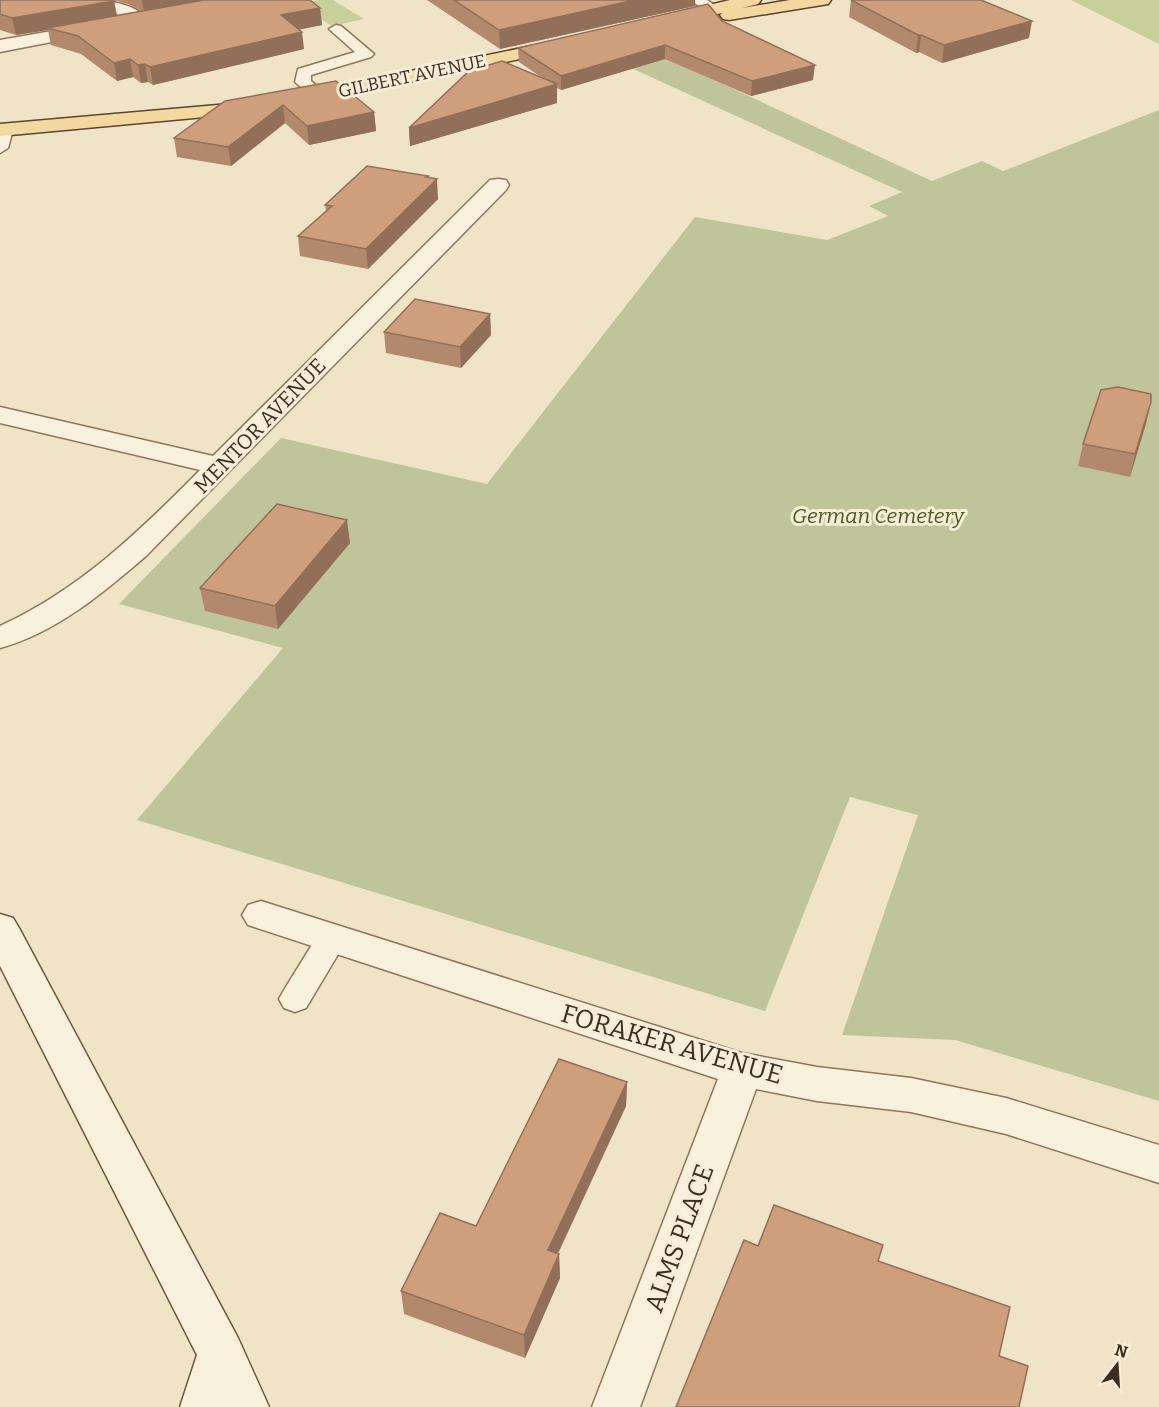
<svg xmlns="http://www.w3.org/2000/svg" width="1159" height="1407" viewBox="0 0 1159 1407" font-family="Bitter,serif">
<style>
.green{fill:#c9cf9b}
.cemetery{fill:#bfc49a}
.lines{fill:none;stroke-linecap:round;stroke-linejoin:round}
.lane-casing{stroke:#8d765c;stroke-width:3}
.street-casing{stroke:#8d765c;stroke-width:3}
.secondary-casing{stroke:#6f573f;stroke-width:3}
.primary-casing{stroke:#5b4430;stroke-width:3}
.lane{fill:#faf1dc;fill-rule:evenodd}
.street{fill:#faf1dc;fill-rule:evenodd}
.secondary{fill:#faf1dc;fill-rule:evenodd}
.primary{fill:#f3d9a0;fill-rule:evenodd}
.wall{fill:#b2896c}
.shaded-wall{fill:#916f58}
.building{fill:#cf9f7d;stroke:#916f58;stroke-width:1.5}
.labels{text-anchor:middle;stroke-width:6;stroke-linejoin:round;paint-order:stroke}
.far-street-label{font-size:18px;fill:#3d2e20;stroke:#f7eed8}
.street-label{font-size:21px;fill:#3d2e20;stroke:#f7eed8}
.park-label{font-size:21px;font-style:italic;fill:#4d5a26;stroke:#f7eed8}
.near-street-label{font-size:26px;fill:#3d2e20;stroke:#f7eed8}
</style>
<rect width="100%" height="100%" fill="#f0e4c8"/>
<g class="green">
<path d="M 318,0 L 333,0 L 364,19 L 332,26 L 297,4 Z"/>
<path d="M 1071,0 L 1159,0 L 1159,44 Z"/>
</g>
<path class="cemetery" d="M 643,47 L 932,181 L 982,161 L 1003,171 L 1159,110 L 1159,1101 L 955,1040 L 842,1035 L 918,815 L 850,797 L 765,1011 L 137,820 L 283,648 L 119,604 L 281,438 L 487,484 L 695,217 L 827,240 L 888,216 L 869,206 L 902,192 L 605,56 Z"/>
<g class="lines">
<defs>
<g id="lane">
<path d="M 690,0 L 707,0 L 720,9 L 718,12 L 708,12 Z"/>
<path d="M 336,25 L 341,26 L 374,54 L 371,57 L 311,75 L 311,81 L 327,95 L 325,98 L 313,98 L 295,82 L 298,69 L 355,52 L 329,29 Z"/>
<path d="M 5,125 L 13,130 L 8,148 L 0,153 L 0,126 Z"/>
<path d="M 332,926 L 343,930 L 348,938 L 343,946 L 306,1008 L 295,1012 L 284,1008 L 279,999 L 284,990 L 321,930 Z"/>
</g>
<g id="street">
<path d="M 75,0 C 98,0 133,0 148,20 L 145,24 C 132,27 124,17 112,13 C 101,9 89,7 78,4 Z"/>
<path d="M 92,24 L 98,25 L 101,29 L 98,33 L 0,52 L 0,40 Z"/>
<path d="M 498,179 L 506,180 L 509,185 L 506,190 L 146,556 C 104,592 56,633 0,648 L 0,626 C 79,590 140,531 200,470 L 0,423 L 0,407 L 213,456 L 490,180 Z"/>
<path d="M 261,901 L 742,1053 L 817,1067 L 911,1078 L 1006,1098 L 1159,1145 L 1159,1183 L 1006,1134 L 911,1112 L 817,1101 L 756,1089 L 640,1407 L 592,1407 L 718,1079 L 248,925 L 242,915 L 248,905 Z"/>
</g>
<path id="secondary" d="M 0,914 L 13,918 L 19,928 L 238,1338 L 269,1407 L 180,1407 L 197,1355 L 0,966 Z"/>
<g id="primary">
<path d="M 730,0 L 761,0 L 758,4 L 742,8 L 790,0 L 831,0 L 828,4 L 822,5 L 729,20 L 723,19 L 720,15 L 722,13 L 669,25 L 663,24 L 660,20 L 663,16 Z"/>
<path d="M 561,40 L 567,41 L 570,45 L 567,49 L 303,105 L 296,103 L 293,99 L 296,95 L 303,93 Z"/>
<path d="M 252,102 L 259,104 L 262,108 L 259,112 L 0,136 L 0,124 Z"/>
</g>
</defs>
<use href="#lane" class="lane-casing"/>
<use href="#street" class="street-casing"/>
<use href="#secondary" class="secondary-casing"/>
<use href="#primary" class="primary-casing"/>
<use href="#lane" class="lane"/>
<use href="#street" class="street"/>
<use href="#secondary" class="secondary"/>
<use href="#primary" class="primary"/>
</g>
<g class="wall">
<path d="M 0,0 L 114,1 L 117,15 L 141,11 L 128,4 L 113,0 L 310,0 L 320,8 L 322,25 L 299,29 L 304,49 L 153,85 L 148,82 L 141,83 L 133,77 L 117,81 L 81,54 L 51,45 L 48,30 L 16,35 L 0,30 Z"/>
<path d="M 427,0 L 695,0 L 695,6 L 500,49 Z"/>
<path d="M 851,0 L 1029,38 L 942,63 L 919,52 L 916,53 L 849,17 Z"/>
<path d="M 722,21 L 813,80 L 751,96 L 665,59 L 561,90 L 557,88 L 557,103 L 410,146 L 409,128 L 544,79 L 519,62 L 518,48 Z"/>
<path d="M 225,101 L 374,112 L 376,131 L 309,145 L 285,123 L 231,166 L 177,157 L 174,138 Z"/>
<path d="M 428,178 L 438,199 L 368,269 L 300,256 L 298,236 L 326,211 L 325,205 Z"/>
<path d="M 490,314 L 491,335 L 461,368 L 386,353 L 384,332 Z"/>
<path d="M 1151,402 L 1130,477 L 1078,466 L 1083,444 Z"/>
<path d="M 350,543 L 278,629 L 205,611 L 200,588 Z"/>
<path d="M 627,1082 L 626,1106 L 558,1254 L 559,1254 L 560,1278 L 525,1358 L 404,1314 L 401,1291 L 476,1226 Z"/>
</g>
<g class="shaded-wall">
<path d="M 142,0 L 217,0 L 144,13 Z"/>
<path d="M 635,0 L 695,0 L 695,6 L 500,49 L 499,30 Z"/>
<path d="M 114,1 L 117,18 L 47,28 L 48,30 L 16,35 L 12,18 Z"/>
<path d="M 320,8 L 322,25 L 283,33 L 281,15 Z"/>
<path d="M 1032,21 L 1029,38 L 942,63 L 944,45 Z"/>
<path d="M 302,32 L 304,49 L 153,85 L 150,67 Z"/>
<path d="M 918,35 L 921,35 L 919,52 L 916,53 Z"/>
<path d="M 665,45 L 665,59 L 561,90 L 561,76 Z"/>
<path d="M 130,59 L 133,77 L 117,81 L 114,63 Z"/>
<path d="M 145,64 L 148,82 L 141,83 L 138,65 Z"/>
<path d="M 815,65 L 813,80 L 751,96 L 752,81 Z"/>
<path d="M 557,84 L 557,103 L 410,146 L 409,128 Z"/>
<path d="M 283,105 L 285,123 L 231,166 L 228,147 Z"/>
<path d="M 374,112 L 376,131 L 309,145 L 307,126 Z"/>
<path d="M 428,176 L 429,187 L 437,179 L 438,199 L 368,269 L 366,249 Z"/>
<path d="M 490,314 L 491,335 L 461,368 L 460,347 Z"/>
<path d="M 1151,402 L 1146,424 L 1130,477 L 1135,454 Z"/>
<path d="M 347,520 L 350,543 L 278,629 L 275,606 Z"/>
<path d="M 627,1082 L 626,1106 L 548,1274 L 548,1250 Z"/>
<path d="M 559,1254 L 560,1278 L 525,1358 L 524,1335 Z"/>
</g>
<g class="building">
<path d="M 0,0 L 112,0 L 114,1 L 12,18 L 0,14 Z"/>
<path d="M 204,0 L 310,0 L 320,8 L 281,15 L 302,32 L 150,67 L 145,64 L 138,65 L 130,59 L 114,63 L 78,36 L 47,28 Z"/>
<path d="M 454,0 L 635,0 L 499,30 Z"/>
<path d="M 851,0 L 981,0 L 1032,21 L 944,45 L 921,35 L 918,35 Z"/>
<path d="M 708,4 L 722,21 L 815,65 L 752,81 L 665,45 L 561,76 L 518,48 Z"/>
<path d="M 502,61 L 557,84 L 409,128 L 469,71 Z"/>
<path d="M 336,81 L 374,112 L 307,126 L 283,105 L 228,147 L 174,138 L 225,101 Z"/>
<path d="M 367,166 L 428,176 L 426,177 L 437,179 L 366,249 L 298,236 L 332,206 L 325,205 Z"/>
<path d="M 415,299 L 490,314 L 460,347 L 384,332 Z"/>
<path d="M 1118,387 L 1151,394 L 1151,402 L 1135,454 L 1083,444 L 1101,390 Z"/>
<path d="M 277,504 L 347,520 L 275,606 L 200,588 Z"/>
<path d="M 559,1059 L 627,1082 L 548,1250 L 559,1254 L 524,1335 L 401,1291 L 440,1213 L 476,1226 Z"/>
<path d="M 774,1205 L 883,1245 L 878,1261 L 1010,1307 L 999,1356 L 1028,1366 L 1019,1407 L 676,1407 L 744,1240 L 758,1246 Z"/>
</g>
<g class="labels">
<g class="far-street-label">
<text transform="translate(412 76) rotate(-12)" y="6">GILBERT AVENUE</text>
</g>
<g class="street-label">
<text transform="translate(260 426) rotate(-46)" y="7">MENTOR AVENUE</text>
</g>
<g class="park-label">
<text x="878" y="523">German Cemetery</text>
</g>
<g class="near-street-label">
<text transform="translate(672 1044) rotate(16)" y="9">FORAKER AVENUE</text>
<text transform="translate(679 1238) rotate(-70)" y="9">ALMS PLACE</text>
</g>
</g>
<g transform="translate(1117 1365) rotate(17)" stroke="#f7eed8" stroke-width="4.5" paint-order="stroke">
<path d="M0-4.5L10 22L0 15L-10 22Z" fill="#3d2e20"/>
<text y="-9" font-size="16" font-weight="bold" text-anchor="middle" fill="#3d2e20">N</text>
</g>
</svg>
